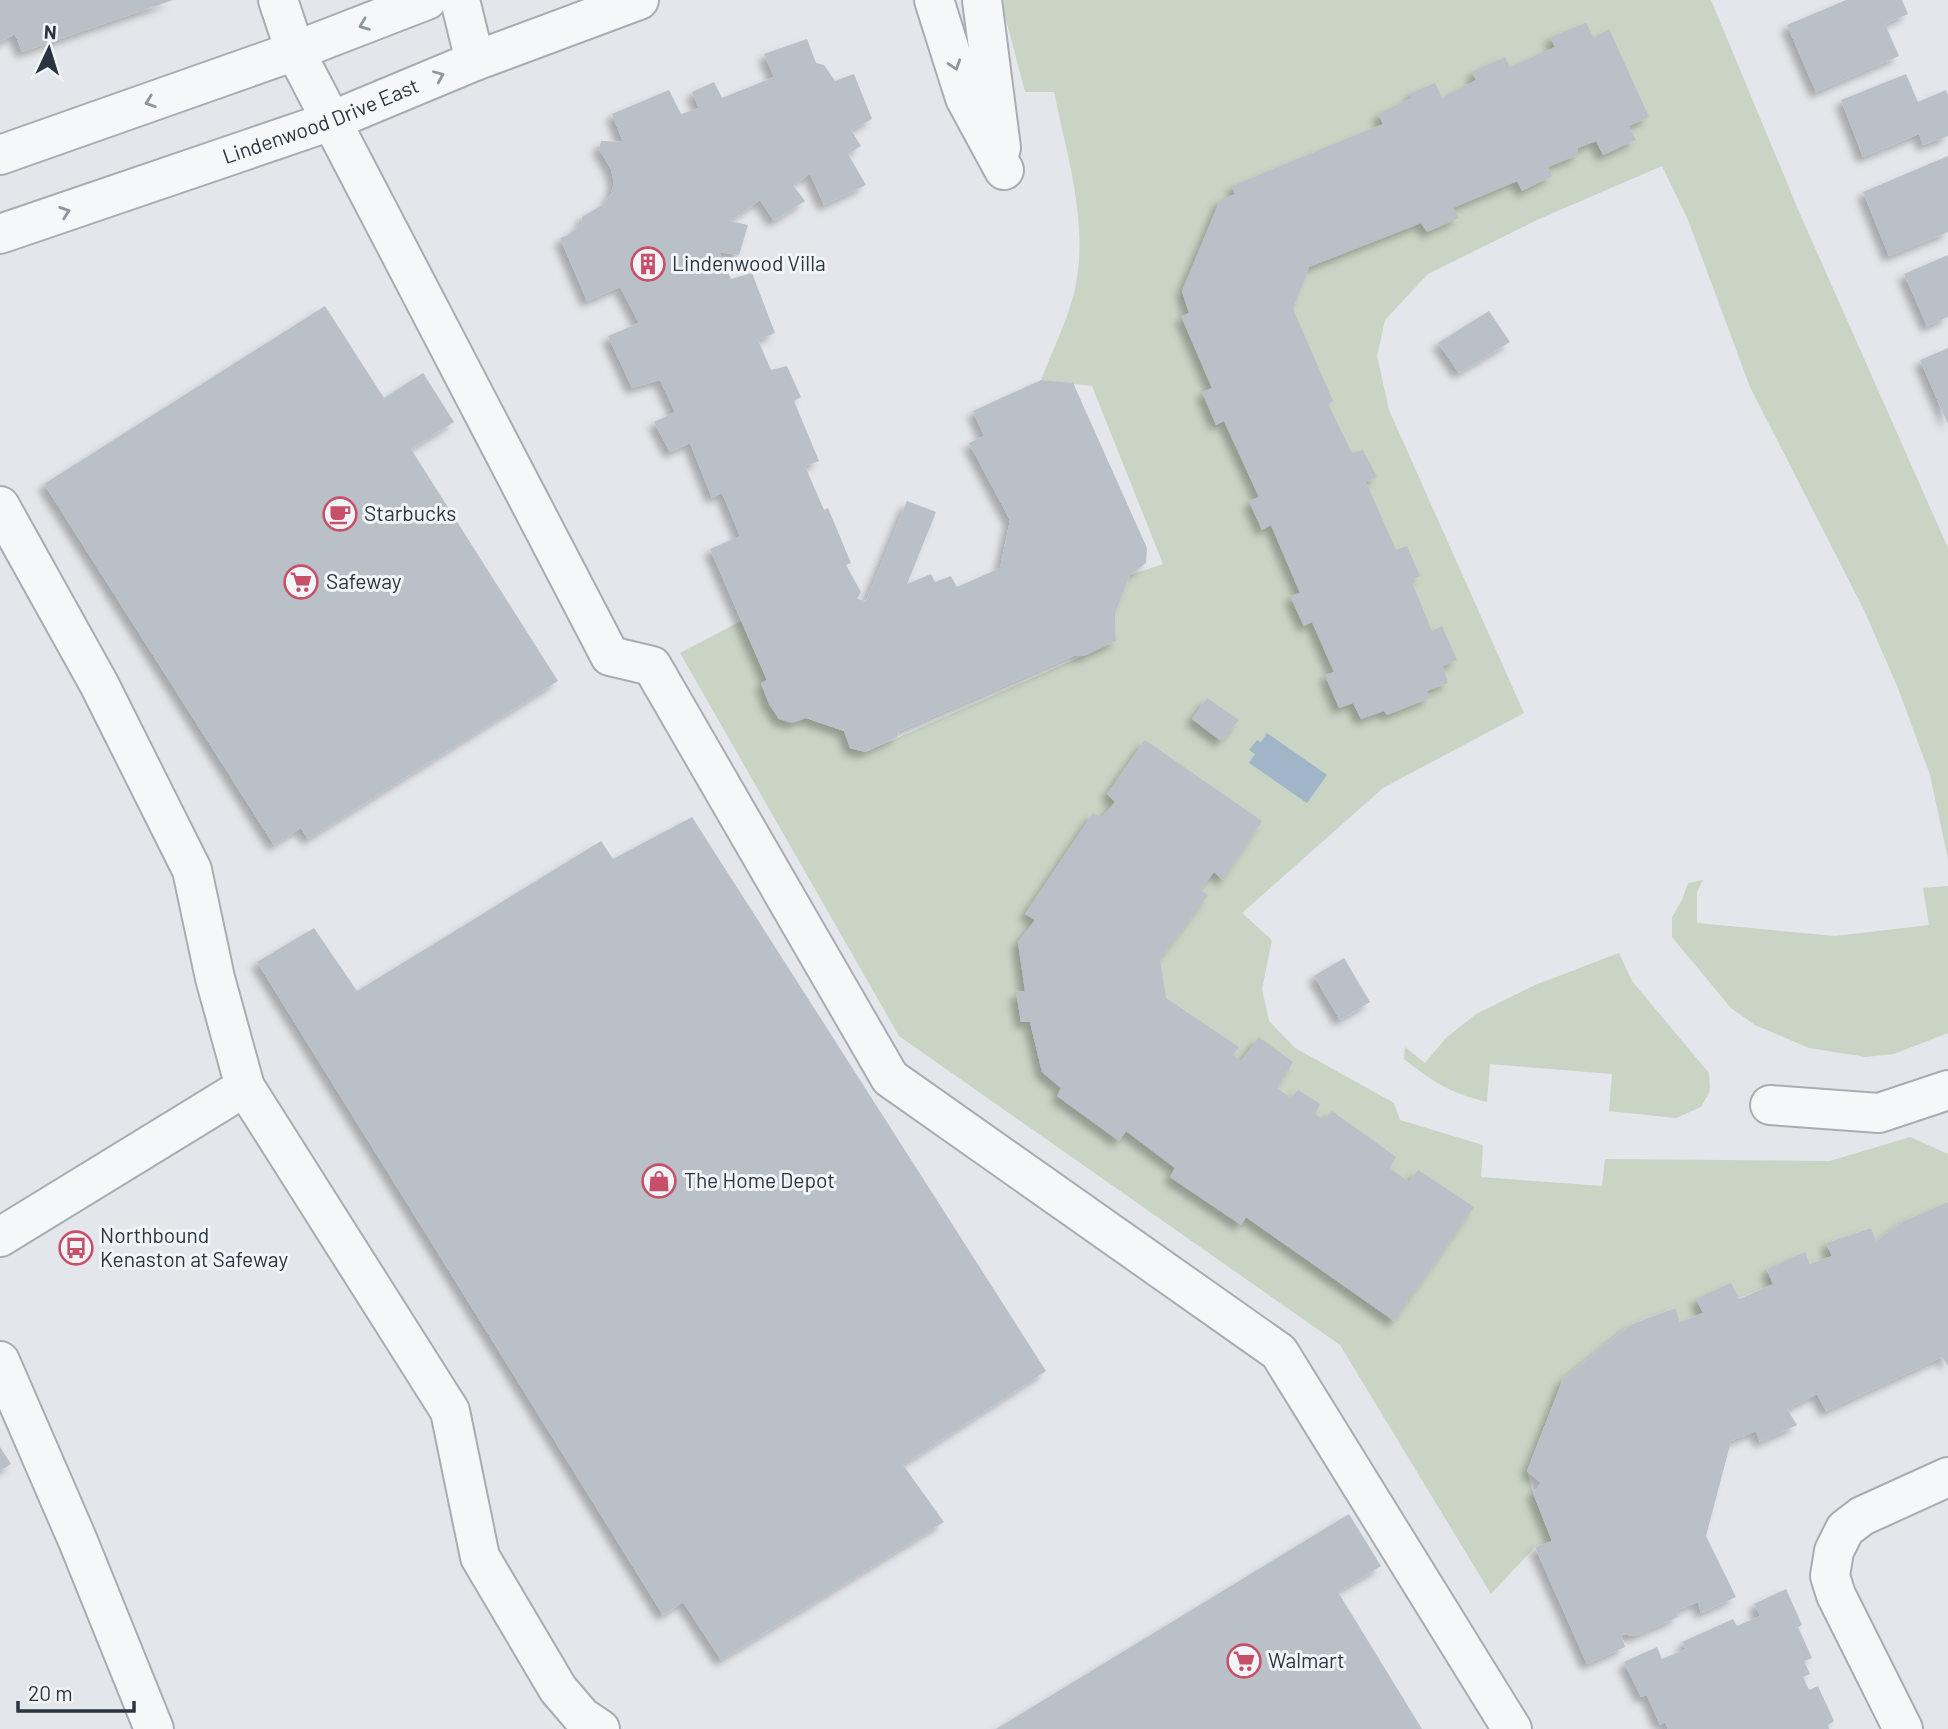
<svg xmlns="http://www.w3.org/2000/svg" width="1948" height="1729" viewBox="0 0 1948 1729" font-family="Barlow,sans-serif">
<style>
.green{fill:#c9d4c4}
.water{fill:#a0b6c8}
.building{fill:#bac0c7;filter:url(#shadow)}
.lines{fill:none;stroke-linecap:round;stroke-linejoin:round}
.minor-casing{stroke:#a8adb4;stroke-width:42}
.minor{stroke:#f5f7f9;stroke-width:38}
.oneway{stroke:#90969d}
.labels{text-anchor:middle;stroke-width:6;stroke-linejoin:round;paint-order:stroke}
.street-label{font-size:21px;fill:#2b3541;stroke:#f2f5f7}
.poi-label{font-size:21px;fill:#2b3541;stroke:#f2f5f7;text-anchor:start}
</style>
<defs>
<filter id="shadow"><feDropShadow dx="-6" dy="6" stdDeviation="3.5" flood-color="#0004"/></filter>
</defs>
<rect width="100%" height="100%" fill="#e3e6ea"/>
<g class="green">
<path d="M 1001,0 L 1711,0 L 1800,214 L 1948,548 L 1948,859 L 1930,775 L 1898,688 L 1864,610 L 1750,387 L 1688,220 L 1662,166 L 1537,220 L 1428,274 L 1385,320 L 1377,356 L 1389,410 L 1524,713 L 1383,788 L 1242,913 L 1272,940 L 1262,989 L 1269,1021 L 1295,1048 L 1394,1103 L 1400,1120 L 1483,1145 L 1481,1177 L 1602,1186 L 1605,1159 L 1830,1161 L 1910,1137 L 1948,1154 L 1948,1202 L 1906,1220 L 1876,1241 L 1871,1228 L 1826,1243 L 1832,1256 L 1810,1264 L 1805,1252 L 1767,1270 L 1773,1284 L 1680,1322 L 1674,1308 L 1630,1325 L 1563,1379 L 1527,1471 L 1533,1493 L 1552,1541 L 1535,1547 L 1491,1594 L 1340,1345 L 899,1036 L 680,653 L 741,621 L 767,680 L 806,718 L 844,731 L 866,752 L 1116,641 L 1115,614 L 1130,575 L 1163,564 L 1092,386 L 1041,380 C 1052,351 1068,320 1075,289 C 1089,223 1067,156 1054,92 L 1025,92 Z"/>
<path d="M 1703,880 L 1697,892 L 1697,923 L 1835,936 L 1929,925 L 1923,888 L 1948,886 L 1948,1033 L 1894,1054 L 1866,1057 L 1809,1048 L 1755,1025 L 1731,1008 L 1672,937 L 1672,917 L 1682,900 L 1688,883 Z"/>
<path d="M 1619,953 L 1632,981 L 1709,1073 L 1710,1091 L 1701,1107 L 1676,1118 L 1609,1111 L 1612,1074 L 1490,1064 L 1487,1102 C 1450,1093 1433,1082 1404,1059 L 1405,1047 L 1425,1063 L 1446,1038 L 1476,1014 L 1535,985 Z"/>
</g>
<path class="water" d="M 1267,733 L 1327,775 L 1307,803 L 1249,763 L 1255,754 L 1249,750 L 1257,740 L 1261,742 Z"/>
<g class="building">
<path d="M 0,0 L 173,0 L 22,52 L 15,34 L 0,42 Z"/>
<path d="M 1846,0 L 1902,0 L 1908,14 L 1885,24 L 1899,56 L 1816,92 L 1787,25 Z"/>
<path d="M 1586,23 L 1594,38 L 1609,29 L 1649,117 L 1629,126 L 1636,140 L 1603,155 L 1596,141 L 1578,148 L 1578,155 L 1548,167 L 1552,176 L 1522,191 L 1517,181 L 1453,208 L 1459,218 L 1427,232 L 1421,223 L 1309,267 L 1293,309 L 1333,401 L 1328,404 L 1352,453 L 1363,450 L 1377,477 L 1366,482 L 1396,550 L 1407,546 L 1420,576 L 1411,580 L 1432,631 L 1442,626 L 1457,660 L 1443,666 L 1448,683 L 1427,691 L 1430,698 L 1387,715 L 1384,711 L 1361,719 L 1353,703 L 1339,708 L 1325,675 L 1334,672 L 1312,622 L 1304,626 L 1290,596 L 1300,593 L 1271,525 L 1262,530 L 1249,501 L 1259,497 L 1224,421 L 1216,425 L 1202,392 L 1212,388 L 1181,316 L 1189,313 L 1182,291 L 1220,200 L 1235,194 L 1232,186 L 1383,124 L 1378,114 L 1411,98 L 1411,93 L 1435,83 L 1442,98 L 1476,80 L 1472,72 L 1505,57 L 1510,67 L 1555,47 L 1550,37 Z"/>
<path d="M 807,39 L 816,63 L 824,65 L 835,81 L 854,74 L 872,119 L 851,130 L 861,146 L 848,154 L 866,185 L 824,205 L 810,174 L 793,185 L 805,201 L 774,221 L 760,200 L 730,221 L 748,225 L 739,255 L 719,252 L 731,279 L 752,273 L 775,333 L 758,340 L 771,370 L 787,366 L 801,397 L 794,401 L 819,461 L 805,466 L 824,510 L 828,508 L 851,563 L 846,565 L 861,592 L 857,599 L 866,601 L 907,501 L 936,512 L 907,584 L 931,574 L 935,582 L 951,576 L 957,587 L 1000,568 L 1010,520 L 969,443 L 984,436 L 973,411 L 1041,380 L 1073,383 L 1147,548 L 1146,563 L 1130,575 L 1115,614 L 1116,641 L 1084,656 L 1073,656 L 899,731 L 897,737 L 865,752 L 850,748 L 844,731 L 806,718 L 792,723 L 779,719 L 769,704 L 761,683 L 767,680 L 710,549 L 740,536 L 722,493 L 712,498 L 690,443 L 670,452 L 654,422 L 675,412 L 660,380 L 632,388 L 608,336 L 639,323 L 620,287 L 587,301 L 560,238 L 570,234 L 581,224 L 582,217 L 604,204 L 611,194 L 614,183 L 611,169 L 599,149 L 601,141 L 623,142 L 612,114 L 669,90 L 681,114 L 699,108 L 692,92 L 714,82 L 722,98 L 774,77 L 764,54 Z"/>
<path d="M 1906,74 L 1918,102 L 1946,90 L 1948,95 L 1948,136 L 1923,145 L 1919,134 L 1863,157 L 1841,100 Z"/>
<path d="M 1948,156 L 1948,232 L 1889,256 L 1863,192 Z"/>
<path d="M 1948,255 L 1948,317 L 1927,326 L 1904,274 Z"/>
<path d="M 325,306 L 384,398 L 423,373 L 454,422 L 411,449 L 558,681 L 308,839 L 301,828 L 274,845 L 44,484 Z"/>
<path d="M 1489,311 L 1510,342 L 1459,373 L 1438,343 Z"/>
<path d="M 1948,348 L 1948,424 L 1920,360 Z"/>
<path d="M 1207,698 L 1239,720 L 1221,741 L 1192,719 Z"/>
<path d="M 1145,740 L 1262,821 L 1223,880 L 1214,872 L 1200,890 L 1208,895 L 1160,959 L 1166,998 L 1239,1047 L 1233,1055 L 1241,1061 L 1259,1037 L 1293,1062 L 1277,1088 L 1291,1098 L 1298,1090 L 1320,1104 L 1315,1114 L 1324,1120 L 1332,1111 L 1396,1157 L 1390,1168 L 1409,1182 L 1418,1170 L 1474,1207 L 1394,1321 L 1246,1217 L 1241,1225 L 1170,1177 L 1175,1168 L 1126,1131 L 1119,1141 L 1057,1096 L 1061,1088 L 1042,1072 L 1030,1022 L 1021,1022 L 1016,992 L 1025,991 L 1018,942 L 1035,920 L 1025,914 L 1093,813 L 1102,817 L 1115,802 L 1107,794 Z"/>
<path d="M 692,817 L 1046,1371 L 903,1465 L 944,1522 L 721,1660 L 683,1602 L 663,1615 L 257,962 L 314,928 L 357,991 L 601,841 L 613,859 Z"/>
<path d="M 1344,958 L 1370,1002 L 1340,1020 L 1314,976 Z"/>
<path d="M 1948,1202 L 1948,1366 L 1942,1357 L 1826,1411 L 1817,1394 L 1787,1409 L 1797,1425 L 1760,1442 L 1756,1431 L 1731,1441 L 1706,1536 L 1736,1597 L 1701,1613 L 1698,1602 L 1676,1611 L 1678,1617 L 1635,1636 L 1621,1634 L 1625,1647 L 1587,1664 L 1535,1547 L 1552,1541 L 1533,1493 L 1541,1483 L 1527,1471 L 1563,1379 L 1630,1325 L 1675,1308 L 1680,1322 L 1703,1313 L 1696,1299 L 1731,1283 L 1739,1299 L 1773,1284 L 1767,1269 L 1805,1252 L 1810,1264 L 1832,1256 L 1826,1243 L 1871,1228 L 1876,1241 L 1906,1220 Z"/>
<path d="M 0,1447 L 11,1464 L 0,1471 Z"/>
<path d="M 1349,1514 L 1381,1566 L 1338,1592 L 1422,1729 L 996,1729 Z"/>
<path d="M 1786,1589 L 1802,1625 L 1798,1627 L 1812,1658 L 1804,1661 L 1810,1674 L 1803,1677 L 1809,1690 L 1818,1686 L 1834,1721 L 1828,1725 L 1829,1729 L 1668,1729 L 1665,1722 L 1660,1725 L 1647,1695 L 1641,1697 L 1624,1662 L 1657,1647 L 1662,1659 L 1686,1649 L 1682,1642 L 1733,1619 L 1737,1626 L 1760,1616 L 1754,1604 Z"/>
</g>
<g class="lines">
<defs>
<g id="minor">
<path d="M 278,0 L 295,51 L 610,656 L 652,666 L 890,1078 L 1279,1352 L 1512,1729"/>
<path d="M 460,0 L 475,61"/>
<path d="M 934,0 L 965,98 L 1004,170"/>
<path d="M 982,0 L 1001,148"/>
<path d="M 0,155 L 295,51 L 427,0"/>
<path id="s1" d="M 0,234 L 331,121 L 475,61 L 639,0"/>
<path d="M 0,506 L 99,684 L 192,870 L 215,978 L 245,1087 L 450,1411 L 480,1557 L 558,1689 L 582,1717 L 600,1729"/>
<path d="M 1770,1105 L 1879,1113 L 1948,1090"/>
<path d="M 0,1237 L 245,1087"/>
<path d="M 0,1361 L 78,1541 L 154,1729"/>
<path d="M 1903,1729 L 1836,1595 L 1830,1576 L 1834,1551 L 1845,1529 L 1862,1516 L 1948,1477"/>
</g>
</defs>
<use href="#minor" class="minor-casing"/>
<use href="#minor" class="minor"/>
</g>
<defs><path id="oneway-chevron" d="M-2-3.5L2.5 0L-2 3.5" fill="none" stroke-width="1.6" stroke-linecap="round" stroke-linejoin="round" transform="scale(1.75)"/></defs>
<g class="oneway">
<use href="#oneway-chevron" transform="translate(364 25) rotate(159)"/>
<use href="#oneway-chevron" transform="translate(955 65) rotate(72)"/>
<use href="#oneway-chevron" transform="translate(439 76) rotate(-23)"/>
<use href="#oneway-chevron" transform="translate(150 102) rotate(161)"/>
<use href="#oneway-chevron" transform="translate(65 212) rotate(-19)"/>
</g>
<defs>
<symbol id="building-ring" viewBox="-11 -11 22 22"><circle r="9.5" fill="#f2f5f7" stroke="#c84f68" stroke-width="1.5"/><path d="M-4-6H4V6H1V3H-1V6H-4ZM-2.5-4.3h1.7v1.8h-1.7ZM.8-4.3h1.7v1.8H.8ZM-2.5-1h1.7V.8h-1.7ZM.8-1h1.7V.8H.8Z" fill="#c84f68"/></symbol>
<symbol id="cafe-ring" viewBox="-11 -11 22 22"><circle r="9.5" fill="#f2f5f7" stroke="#c84f68" stroke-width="1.5"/><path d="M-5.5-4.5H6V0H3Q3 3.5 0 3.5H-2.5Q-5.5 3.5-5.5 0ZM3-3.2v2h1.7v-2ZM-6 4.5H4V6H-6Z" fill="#c84f68"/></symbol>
<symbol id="supermarket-ring" viewBox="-11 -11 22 22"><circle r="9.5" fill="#f2f5f7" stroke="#c84f68" stroke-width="1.5"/><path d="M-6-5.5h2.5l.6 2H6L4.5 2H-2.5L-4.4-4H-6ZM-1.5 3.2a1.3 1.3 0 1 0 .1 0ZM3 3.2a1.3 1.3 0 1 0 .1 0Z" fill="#c84f68"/></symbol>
<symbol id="shop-ring" viewBox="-11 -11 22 22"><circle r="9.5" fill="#f2f5f7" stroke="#c84f68" stroke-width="1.5"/><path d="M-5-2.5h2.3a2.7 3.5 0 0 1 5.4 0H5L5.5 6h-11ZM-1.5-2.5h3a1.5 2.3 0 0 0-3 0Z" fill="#c84f68"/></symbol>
<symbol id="bus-ring" viewBox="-11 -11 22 22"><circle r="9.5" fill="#f2f5f7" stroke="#c84f68" stroke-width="1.5"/><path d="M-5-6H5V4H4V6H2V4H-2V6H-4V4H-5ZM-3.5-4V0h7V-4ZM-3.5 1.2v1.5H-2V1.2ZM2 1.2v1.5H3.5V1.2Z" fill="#c84f68"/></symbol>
</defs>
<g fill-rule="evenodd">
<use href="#building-ring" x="629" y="245" width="38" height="38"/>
<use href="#cafe-ring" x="321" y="495" width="38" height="38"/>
<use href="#supermarket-ring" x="282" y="563" width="38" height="38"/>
<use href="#shop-ring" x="640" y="1162" width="38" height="38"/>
<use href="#bus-ring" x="57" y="1229" width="38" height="38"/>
<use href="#supermarket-ring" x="1225" y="1642" width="38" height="38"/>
</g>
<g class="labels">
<g class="street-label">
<text dy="7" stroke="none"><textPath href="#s1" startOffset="340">Lindenwood Drive East</textPath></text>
</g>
<g class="poi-label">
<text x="672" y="271">Lindenwood Villa</text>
<text x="364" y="521">Starbucks</text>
<text x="326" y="589">Safeway</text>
<text x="684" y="1188">The Home Depot</text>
<text x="100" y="1243">Northbound<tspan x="100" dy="24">Kenaston at Safeway</tspan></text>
<text x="1268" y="1668">Walmart</text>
</g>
</g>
<g transform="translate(49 49) rotate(4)" stroke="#f2f5f7" stroke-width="5" paint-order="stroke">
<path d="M0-5L12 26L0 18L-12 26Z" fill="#2b3541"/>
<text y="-10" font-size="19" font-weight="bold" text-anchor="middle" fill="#2b3541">N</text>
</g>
<path d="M18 1701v10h116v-10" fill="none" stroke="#2b3541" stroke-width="3.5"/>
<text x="28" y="1701" font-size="21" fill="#2b3541" stroke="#f2f5f7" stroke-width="5" paint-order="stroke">20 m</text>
</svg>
